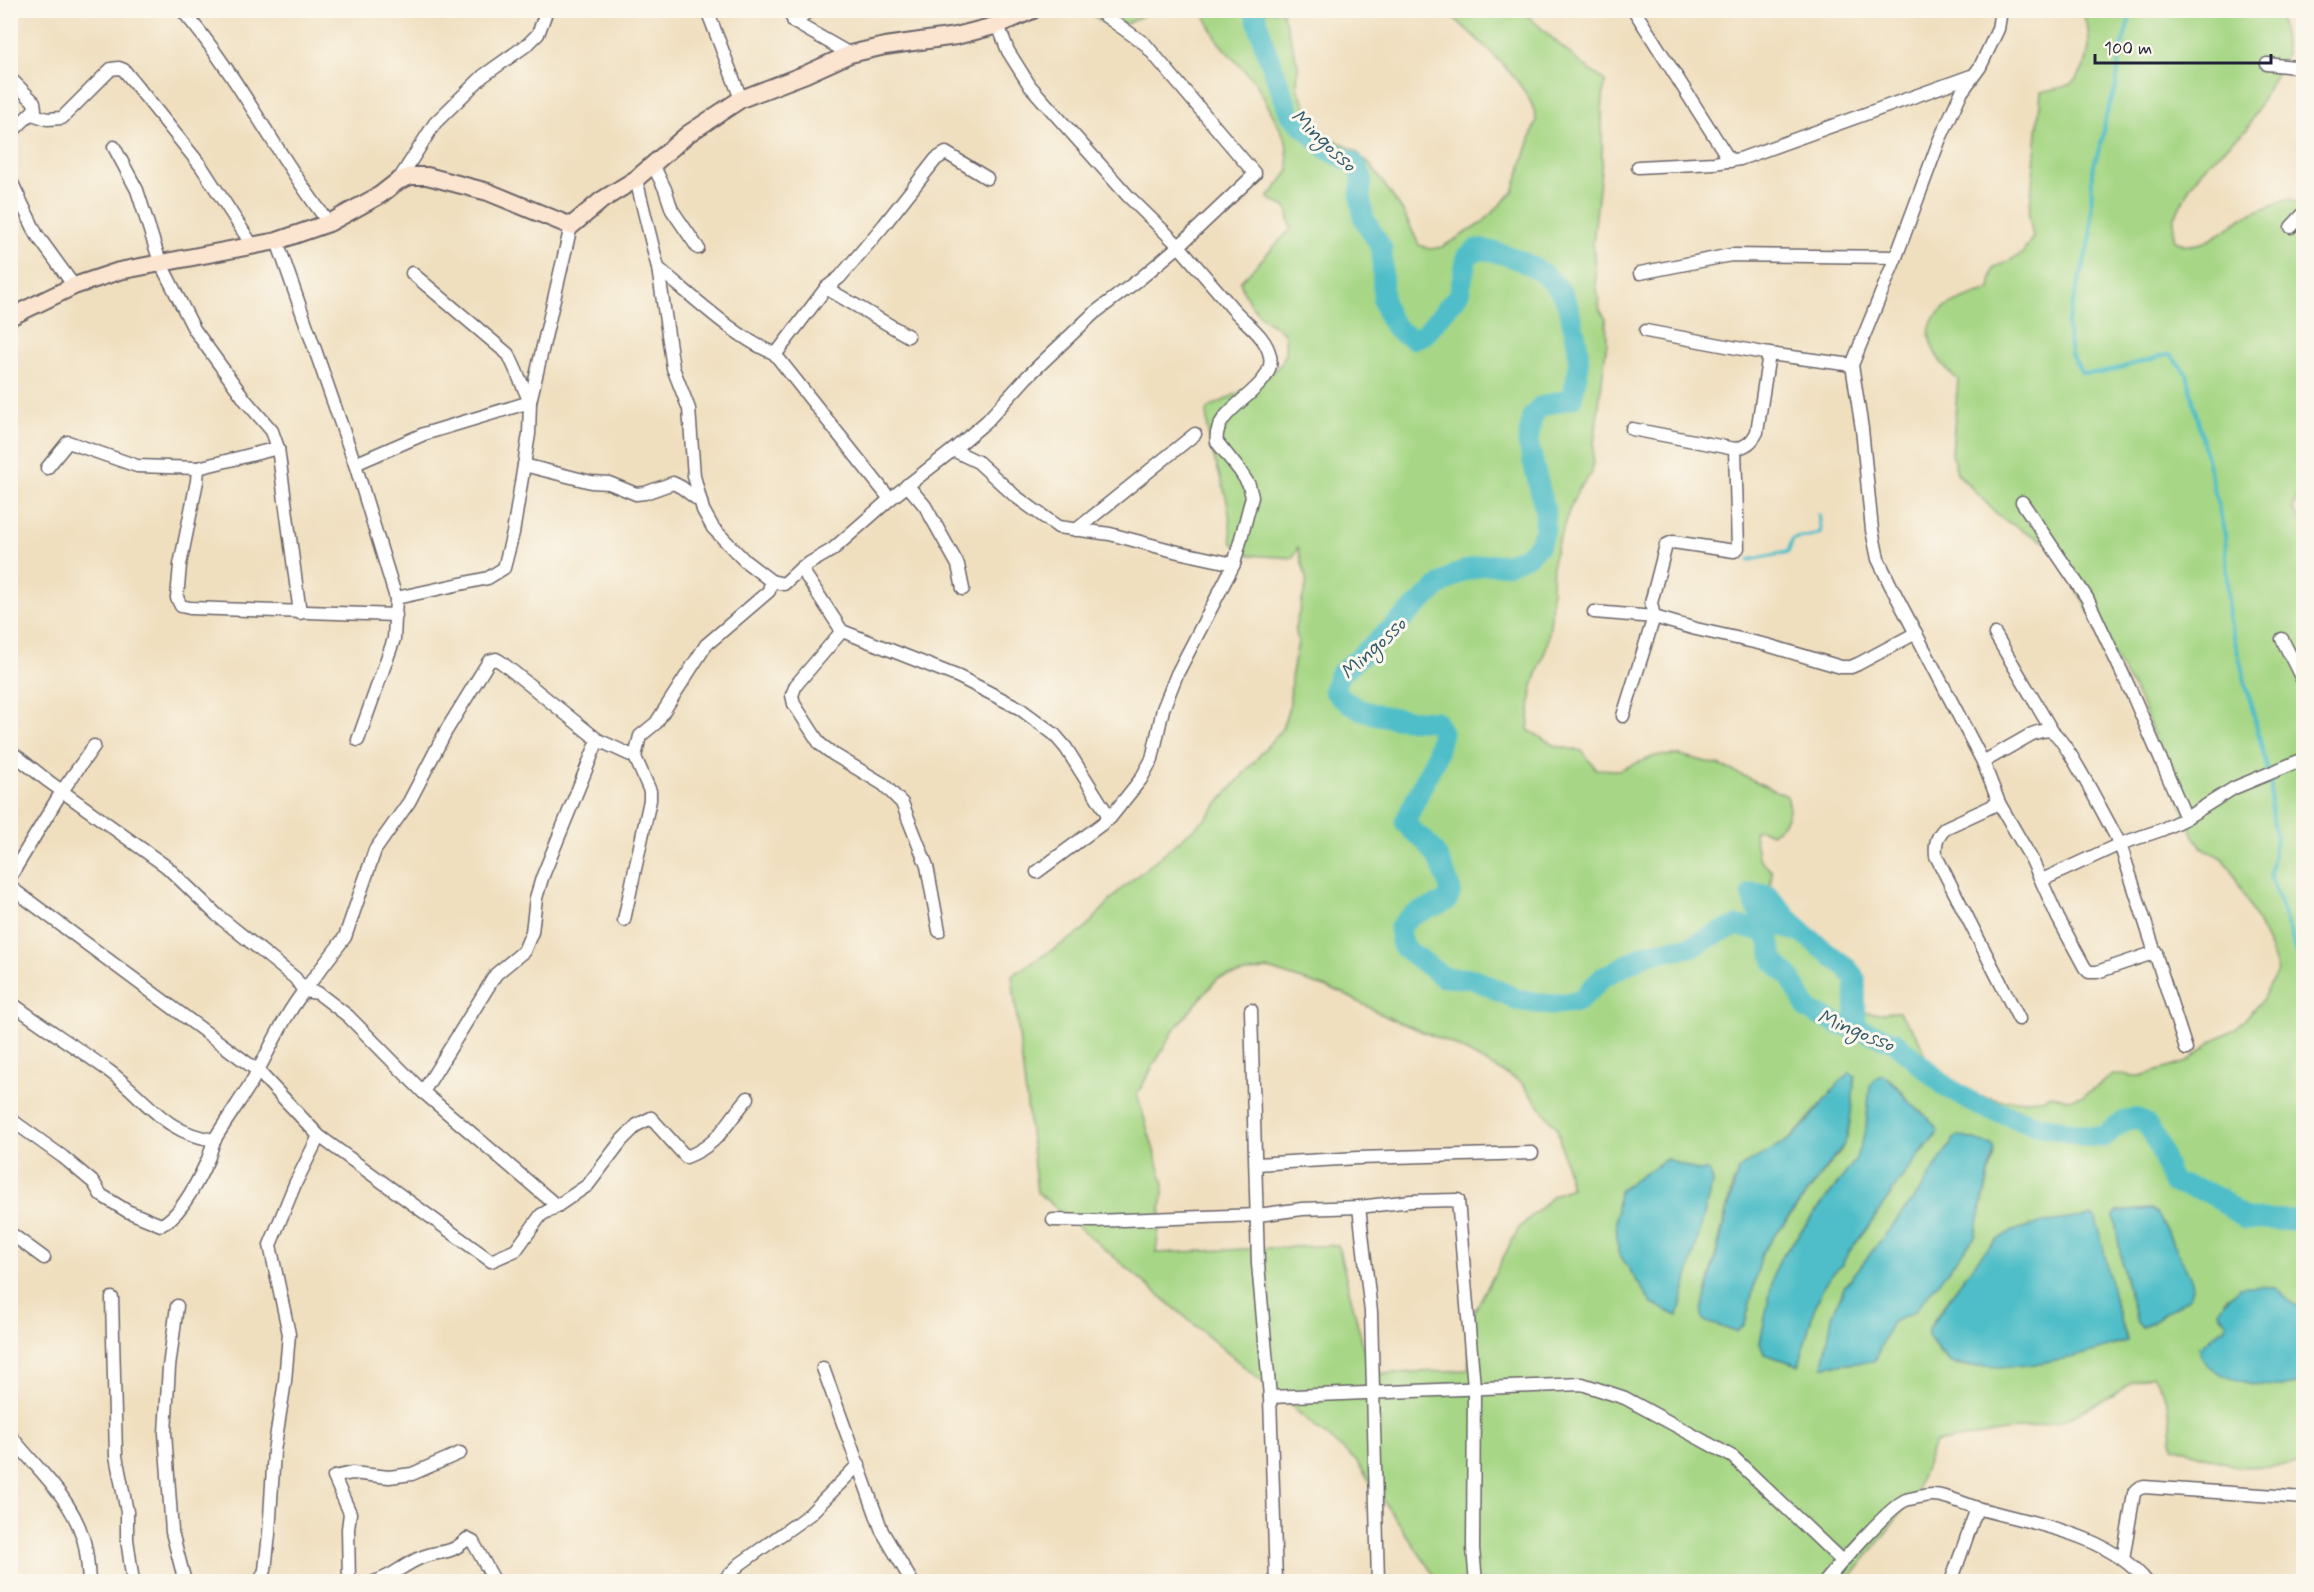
<svg xmlns="http://www.w3.org/2000/svg" width="2314" height="1592" viewBox="0 0 2314 1592" font-family="Mynerve,sans-serif">
<style>
.green{fill:#a7d786;stroke:#647c60;stroke-width:1.5;fill-rule:evenodd}
.water{fill:#50bec8;stroke:#397082;stroke-width:1.5}
.lines{fill:none;stroke-linecap:round;stroke-linejoin:round}
.stream{stroke:#50bec8;stroke-width:4}
.river{stroke:#50bec8;stroke-width:21}
.street-casing{stroke:#6a6469;stroke-width:15}
.secondary-casing{stroke:#6a6469;stroke-width:20}
.street{stroke:#fff;stroke-width:12}
.secondary{stroke:#fce5d0;stroke-width:16}
.labels{text-anchor:middle;stroke-width:6;stroke-linejoin:round;paint-order:stroke}
.water-label{font-size:21px;font-style:italic;fill:#32596c;stroke:#fbf7ec}
</style>
<rect width="100%" height="100%" fill="#fbf7ec"/>
<filter id="ink" filterUnits="userSpaceOnUse"><feTurbulence type="fractalNoise" baseFrequency=".0167" numOctaves="2"/><feDisplacementMap in="SourceGraphic" scale="12" xChannelSelector="R" yChannelSelector="G"/><feConvolveMatrix kernelMatrix="1 2 1 2 8 2 1 2 1" color-interpolation-filters="sRGB"/></filter>
<filter id="wash" filterUnits="userSpaceOnUse"><feTurbulence type="fractalNoise" baseFrequency=".008" numOctaves="4" result="noise"/><feDisplacementMap in="SourceGraphic" scale="24" xChannelSelector="R" yChannelSelector="G"/><feGaussianBlur stdDeviation="1.35" result="paint"/><feColorMatrix in="noise" values="0 0 0 0 0 0 0 0 0 0 0 0 0 0 0 0 0 1.4 0 .05"/><feComposite in="paint" operator="in"/></filter>
<g filter="url(#wash)">
<rect width="100%" height="100%" fill="#f0dfbf"/>
<g class="green">
<path d="M 1521,10 L 1579,62 L 1605,81 L 1602,109 L 1602,161 L 1593,243 L 1596,283 L 1600,310 L 1606,319 L 1607,342 L 1594,443 L 1592,473 L 1578,490 L 1568,513 L 1553,558 L 1551,618 L 1547,645 L 1532,689 L 1528,730 L 1556,746 L 1582,751 L 1596,769 L 1619,770 L 1655,756 L 1680,755 L 1722,766 L 1787,796 C 1793,813 1785,826 1771,834 L 1760,829 L 1756,830 L 1754,833 L 1758,857 L 1772,872 L 1770,888 L 1793,914 L 1857,971 L 1862,991 L 1860,1006 L 1862,1012 C 1876,1016 1885,1011 1899,1012 L 1918,1037 L 1929,1066 L 1965,1092 L 2003,1101 L 2042,1099 L 2052,1095 L 2067,1099 L 2083,1096 L 2113,1075 L 2140,1076 L 2188,1062 L 2212,1041 L 2237,1028 L 2262,1000 L 2277,972 L 2271,950 L 2232,871 L 2223,858 L 2203,849 L 2194,836 L 2140,701 L 2051,545 L 2002,519 L 1957,473 L 1952,453 L 1958,380 C 1939,364 1914,331 1942,310 C 1953,301 1977,295 1990,289 L 1993,269 L 2022,254 L 2033,237 L 2029,216 L 2041,92 C 2050,90 2066,88 2073,82 C 2091,66 2093,36 2083,15 L 2072,11 L 2279,11 L 2286,54 L 2247,129 L 2206,165 L 2190,187 L 2174,219 L 2174,240 C 2200,256 2224,229 2246,216 C 2260,209 2276,204 2290,198 L 2303,208 L 2304,480 L 2299,488 L 2293,509 L 2304,527 L 2303,1311 L 2289,1301 L 2276,1287 L 2240,1287 L 2234,1293 L 2225,1299 L 2219,1313 L 2227,1323 L 2226,1327 L 2199,1347 L 2200,1352 C 2211,1360 2224,1375 2238,1380 C 2259,1388 2282,1385 2303,1383 L 2303,1465 L 2238,1467 L 2173,1446 L 2168,1402 L 2153,1375 L 2132,1382 L 2114,1395 L 2059,1422 L 1934,1443 L 1914,1497 L 1848,1581 L 1438,1581 L 1356,1461 L 1037,1192 L 1012,975 L 1083,931 L 1119,891 L 1205,819 L 1282,729 L 1290,704 L 1291,678 L 1298,642 L 1295,627 L 1307,582 L 1298,547 L 1293,558 L 1250,555 L 1232,543 C 1230,529 1230,515 1227,501 C 1220,470 1204,442 1207,409 C 1223,400 1277,376 1283,360 C 1286,351 1286,341 1284,332 C 1259,317 1250,309 1240,282 L 1291,229 L 1287,208 L 1268,198 L 1289,171 L 1286,140 L 1256,83 L 1219,43 L 1202,11 L 1282,11 L 1298,65 L 1297,87 L 1311,116 L 1326,135 L 1356,151 L 1372,167 L 1404,213 L 1419,245 L 1430,249 L 1442,247 L 1481,224 L 1513,192 L 1536,121 C 1536,89 1478,40 1454,18 L 1450,11 ZM 1268,969 L 1340,992 L 1387,1017 L 1452,1044 L 1521,1082 L 1557,1128 L 1571,1188 L 1554,1195 L 1519,1228 L 1474,1312 L 1468,1370 L 1370,1374 L 1338,1245 L 1156,1253 L 1164,1184 L 1137,1094 L 1174,1030 L 1218,978 ZM 1849,1073 L 1855,1076 L 1848,1135 L 1841,1150 L 1762,1252 L 1745,1324 L 1736,1332 L 1704,1321 L 1702,1311 L 1733,1182 L 1767,1154 L 1793,1136 ZM 1887,1077 L 1901,1090 L 1909,1102 L 1925,1115 L 1937,1134 L 1899,1181 L 1869,1226 L 1848,1253 L 1841,1266 L 1834,1272 L 1822,1290 L 1813,1312 L 1799,1365 L 1764,1354 L 1760,1343 L 1774,1273 L 1780,1259 L 1855,1161 L 1866,1129 L 1869,1095 ZM 1954,1139 L 1994,1155 L 1975,1237 L 1914,1312 L 1891,1323 L 1875,1360 L 1868,1362 L 1824,1366 L 1832,1316 L 1845,1286 L 1922,1188 ZM 1666,1159 L 1698,1171 L 1710,1172 L 1712,1183 L 1678,1316 L 1652,1304 L 1618,1252 L 1616,1220 L 1620,1190 ZM 2150,1209 L 2157,1213 L 2174,1245 L 2189,1298 L 2142,1328 L 2137,1322 L 2124,1275 L 2114,1215 L 2118,1212 ZM 2041,1224 L 2115,1303 L 2127,1339 L 2123,1343 C 2072,1355 2036,1368 1982,1366 C 1972,1366 1960,1367 1951,1362 C 1940,1358 1934,1343 1927,1334 C 1936,1312 1985,1247 2005,1235 C 2016,1228 2029,1227 2041,1224 Z"/>
<path d="M 1072,11 L 1152,11 L 1126,24 L 1104,23 L 1089,13 L 1074,14 Z"/>
</g>
<g class="water">
<path d="M 1850,1072 L 1855,1076 L 1850,1122 L 1845,1143 L 1762,1252 L 1745,1324 L 1737,1332 L 1703,1321 L 1702,1311 L 1738,1170 C 1753,1156 1777,1151 1794,1136 C 1815,1117 1829,1090 1850,1072 Z"/>
<path d="M 1882,1075 C 1896,1081 1900,1094 1910,1103 C 1920,1112 1931,1118 1938,1131 L 1899,1181 L 1869,1226 L 1848,1253 L 1841,1266 L 1834,1272 L 1822,1290 L 1813,1312 L 1799,1365 L 1764,1354 L 1760,1343 L 1774,1273 L 1780,1259 L 1855,1161 L 1866,1129 L 1870,1086 L 1875,1078 Z"/>
<path d="M 1959,1136 L 1992,1145 L 1994,1150 L 1975,1237 L 1914,1312 L 1891,1323 L 1875,1360 L 1869,1362 L 1823,1366 L 1832,1316 L 1845,1286 L 1922,1188 L 1954,1139 Z"/>
<path d="M 1667,1159 L 1698,1171 L 1709,1171 L 1712,1183 L 1678,1316 L 1652,1304 L 1618,1252 L 1616,1220 L 1619,1190 Z"/>
<path d="M 2151,1209 L 2157,1213 L 2174,1245 L 2192,1281 L 2192,1289 L 2189,1298 L 2142,1328 L 2137,1322 L 2124,1275 L 2114,1215 L 2118,1212 Z"/>
<path d="M 2091,1216 L 2095,1217 L 2100,1232 L 2115,1303 L 2127,1341 L 2075,1357 L 2028,1365 L 2001,1367 L 1961,1365 L 1949,1362 L 1928,1336 L 1928,1331 C 1946,1304 1980,1246 2009,1233 C 2034,1222 2064,1220 2091,1216 Z"/>
<path d="M 2246,1286 L 2276,1287 L 2289,1301 L 2303,1311 L 2303,1383 C 2297,1384 2291,1385 2284,1386 C 2260,1387 2201,1379 2199,1347 L 2226,1327 L 2227,1322 L 2218,1311 C 2226,1297 2231,1298 2239,1287 Z"/>
</g>
<g class="lines">
<g class="stream">
<path d="M 2132,10 L 2120,53 L 2116,87 L 2106,116 L 2103,136 L 2092,171 L 2091,237 L 2067,325 L 2071,355 L 2082,373 L 2101,373 L 2170,354 L 2187,374 L 2225,535 L 2229,618 L 2271,783 L 2271,806 L 2276,837 L 2270,874 L 2304,973"/>
<path d="M 1749,560 L 1788,552 L 1793,539 L 1821,533 L 1819,515"/>
<path d="M 2301,1220 L 2304,1215"/>
</g>
<g class="river">
<path d="M 1254,10 L 1266,50 L 1290,114 L 1328,150 L 1355,164 L 1362,177 L 1360,196 L 1364,219 L 1382,249 L 1383,301 L 1389,318 L 1399,331 L 1414,339 L 1425,334 L 1459,294 L 1467,257 L 1477,249 C 1506,252 1538,265 1558,288 C 1567,298 1570,313 1573,326 C 1577,340 1580,356 1578,371 C 1576,380 1574,389 1572,398 L 1540,407 L 1532,417 L 1528,442 L 1545,510 L 1545,530 L 1539,545 L 1527,556 L 1508,564 L 1482,565 L 1458,573 L 1439,586 L 1339,675 L 1334,690 C 1355,718 1405,720 1436,721 L 1442,732 L 1436,757 L 1405,822 C 1411,831 1418,835 1426,842 C 1439,855 1445,874 1451,891 L 1447,901 C 1429,910 1410,911 1399,929 L 1402,946 L 1443,977 L 1474,979 L 1518,1000 L 1551,1005 L 1579,1001 L 1603,977 L 1649,953 L 1690,947 L 1718,933 L 1737,926 L 1752,928 L 1763,932 L 1769,940 L 1774,962 L 1790,977 L 1808,1010 L 1840,1025 L 1856,1028 L 1895,1042 L 1945,1086 L 1977,1105 L 2033,1124 L 2086,1136 L 2104,1137 C 2112,1130 2120,1121 2131,1119 C 2153,1114 2166,1167 2172,1183 L 2204,1191 L 2221,1200 L 2245,1219 L 2301,1220 L 2304,1224"/>
<path d="M 1804,934 C 1786,929 1752,917 1752,893 L 1767,895 L 1804,934 L 1846,967 L 1855,978 L 1856,1028"/>
</g>
</g>
</g>
<g filter="url(#ink)">
<g class="lines">
<defs>
<g id="street">
<path d="M 182,10 C 239,76 276,155 329,223"/>
<path d="M 707,10 L 741,99"/>
<path d="M 789,10 L 794,22 L 850,54"/>
<path d="M 1634,10 L 1730,161"/>
<path d="M 2001,10 L 1998,29 L 1990,46 L 1980,67 L 1961,93 L 1939,141 L 1896,257 L 1852,365 L 1862,429 L 1872,530 L 1878,559 L 1890,584 L 1983,762 L 1999,803 L 2032,860 L 2058,918 L 2085,968 L 2089,972 L 2097,972 L 2156,952"/>
<path d="M 794,22 L 810,10"/>
<path d="M 2267,64 L 2304,68"/>
<path d="M 10,78 L 34,102 L 35,109 L 10,134"/>
<path d="M 32,114 L 47,119 L 62,118 L 111,69 L 119,68 L 124,70 L 201,166 L 252,245"/>
<path d="M 114,147 L 137,190 L 160,262 L 194,329 L 246,401 L 272,431 L 278,448 L 300,613"/>
<path d="M 653,165 L 665,189 L 672,210 L 698,248"/>
<path d="M 1638,167 L 1714,163 L 1740,159 L 1971,76"/>
<path d="M 10,179 L 37,235 L 74,286"/>
<path d="M 636,179 L 658,268 L 673,368 L 689,409 L 694,476 L 703,510 L 713,528 L 745,561 L 771,581 L 784,584 L 801,568 L 832,550 L 890,499 L 953,450 L 987,421 L 1027,377 L 1093,314 L 1141,278 L 1179,246 L 1128,196 L 1030,86 L 1008,51 L 998,25"/>
<path d="M 398,181 L 435,123 L 483,76 L 528,44 L 538,34 L 547,10"/>
<path d="M 2291,227 L 2304,213"/>
<path d="M 277,241 L 355,464 L 396,598 L 394,639 L 358,740"/>
<path d="M 658,268 C 689,293 738,340 774,353 L 779,350 L 826,288 L 840,277 L 884,225 L 936,159 L 946,153 L 987,178"/>
<path d="M 1640,273 L 1731,255 L 1896,257"/>
<path d="M 826,288 L 908,336"/>
<path d="M 1646,331 L 1769,354 L 1852,365"/>
<path d="M 774,353 L 890,499"/>
<path d="M 1632,429 L 1735,449 C 1747,446 1752,442 1757,432 L 1769,354"/>
<path d="M 278,448 L 198,468 L 197,481 L 180,565 L 177,598 L 181,606 L 190,608 L 396,615"/>
<path d="M 953,450 L 978,462 L 1015,496 L 1058,527 L 1110,534 L 1178,552 L 1234,564"/>
<path d="M 355,464 L 424,434 L 530,402 L 509,355 L 412,273"/>
<path d="M 524,465 L 591,482 L 609,483 L 636,494 L 645,493 L 673,483 L 681,487 L 701,502"/>
<path d="M 47,468 L 68,442 L 137,466 L 198,468"/>
<path d="M 907,485 L 925,506 L 958,565 L 963,589"/>
<path d="M 2022,502 L 2087,598 L 2134,698 L 2186,818"/>
<path d="M 1076,530 L 1195,434"/>
<path d="M 801,568 L 842,631 L 959,677 L 1019,708 L 1054,734 L 1066,748 L 1110,818"/>
<path d="M 396,598 L 488,578 L 504,568 L 513,533 L 524,465 L 529,434 L 530,402 L 571,226"/>
<path d="M 1594,612 L 1654,617 L 1696,629 L 1767,645 L 1841,667 L 1851,667 L 1858,664 L 1916,633"/>
<path d="M 842,631 L 796,685 L 792,695 L 794,704 L 820,744 L 833,754 L 883,784 L 902,803 L 927,866 L 939,931"/>
<path d="M 1995,634 L 2052,731"/>
<path d="M 2282,639 L 2304,683"/>
<path d="M 1623,716 L 1654,617 L 1651,603 L 1666,545 L 1673,542 L 1734,551 L 1738,548 L 1735,449"/>
<path d="M 10,751 L 48,781 L 167,867 L 217,915 L 295,978 L 304,991 L 345,937 L 375,850 L 409,802 L 446,731 L 489,661 L 496,659 L 501,662 L 598,740 L 635,757 L 640,736 L 656,723 L 706,645 L 769,591 L 771,581"/>
<path d="M 1983,762 L 2032,734 C 2038,732 2044,729 2051,731 C 2065,736 2109,825 2120,844 L 2161,830 L 2186,818 L 2234,788 L 2304,759"/>
<path d="M 1999,803 L 1945,828 C 1936,837 1935,844 1936,856 L 2019,1019"/>
<path d="M 1037,872 L 1110,818 L 1141,779 L 1152,759 L 1163,709 L 1177,674 L 1234,564 L 1252,497 L 1249,485 L 1240,471 L 1217,442 C 1211,407 1277,390 1270,356 C 1266,336 1246,324 1233,309 C 1215,288 1197,267 1179,246 L 1255,174 L 1145,44 L 1097,10"/>
<path d="M 10,877 L 62,791 L 94,746"/>
<path d="M 2042,880 L 2120,844 L 2186,1049"/>
<path d="M 10,887 L 258,1071 L 319,1136 L 491,1261 L 516,1250 L 541,1215 L 557,1206 L 423,1092 L 348,1016 L 318,993 L 304,991 C 282,1019 269,1052 251,1083 C 240,1101 227,1119 216,1137 C 212,1144 211,1152 208,1159 C 199,1179 181,1216 161,1225 L 127,1211 L 101,1195 L 94,1183 L 63,1157 L 10,1119"/>
<path d="M 624,920 L 650,800 L 650,791 L 635,757"/>
<path d="M 10,1002 C 42,1026 76,1047 109,1071 C 146,1098 164,1134 215,1140"/>
<path d="M 1251,1010 L 1258,1264 L 1270,1397 L 1276,1582"/>
<path d="M 423,1092 L 496,974 L 524,951 L 532,932 L 536,898 L 542,878 L 598,740"/>
<path d="M 1256,1164 L 1358,1158 L 1532,1153"/>
<path d="M 557,1206 L 588,1185 L 622,1140 L 637,1125 L 651,1118 L 686,1157 C 719,1145 726,1123 748,1098"/>
<path d="M 1359,1207 L 1371,1312 L 1378,1582"/>
<path d="M 1053,1220 L 1094,1221 L 1258,1215 L 1302,1209 L 1359,1207 L 1411,1201 L 1458,1200 L 1474,1387 L 1473,1549 L 1476,1582"/>
<path d="M 10,1233 L 44,1258"/>
<path d="M 112,1298 L 116,1456 L 127,1512 L 127,1539 L 133,1582"/>
<path d="M 177,1306 L 169,1367 L 165,1433 L 172,1532 L 185,1582"/>
<path d="M 823,1368 L 882,1531 L 912,1582"/>
<path d="M 1270,1397 L 1582,1384 L 1625,1398 L 1733,1457 L 1842,1561"/>
<path d="M 10,1435 C 35,1467 69,1495 82,1535 C 87,1549 88,1566 89,1582"/>
<path d="M 2123,1559 L 2134,1493 L 2138,1489 L 2144,1487 L 2304,1498"/>
<path d="M 260,1582 L 265,1570 L 269,1534 L 274,1451 L 285,1381 L 289,1334 L 270,1245 L 295,1184 L 319,1136"/>
<path d="M 349,1582 L 348,1529 L 350,1513 L 334,1477 L 352,1473 L 389,1477 L 412,1474 L 460,1453"/>
<path d="M 374,1582 C 394,1576 403,1565 420,1558 C 440,1549 448,1557 467,1539 L 473,1542 L 495,1582"/>
<path d="M 722,1582 L 740,1564 L 810,1514 L 859,1464"/>
<path d="M 1825,1582 C 1837,1567 1891,1505 1906,1500 C 1914,1498 1924,1495 1933,1495 C 1946,1495 1964,1504 1977,1508 C 2034,1524 2107,1533 2147,1582"/>
<path d="M 1951,1582 L 1977,1508"/>
</g>
<path id="secondary" d="M 10,317 L 74,286 L 119,271 L 277,241 L 329,223 L 380,195 L 398,181 L 411,176 L 427,176 L 488,192 L 571,226 L 602,200 L 636,179 L 688,134 L 741,99 L 806,74 L 850,54 L 885,46 L 956,36 L 998,25 L 1033,10"/>
</defs>
<use href="#street" class="street-casing"/>
<use href="#secondary" class="secondary-casing"/>
<use href="#street" class="street"/>
<use href="#secondary" class="secondary"/>
</g>
</g>
<g class="labels">
<g class="water-label">
<text transform="translate(1324 140) rotate(43)" y="7">Mingosso</text>
<text transform="translate(1373 648) rotate(-43)" y="7">Mingosso</text>
<text transform="translate(1856 1030) rotate(22)" y="7">Mingosso</text>
</g>
</g>
<rect width="2314" height="1592" fill="none" stroke="#fbf7ec" stroke-width="36"/>
<path d="M2095 54v9h176v-9" fill="none" stroke="#22223b" stroke-width="3"/>
<text x="2104" y="54" font-size="18" fill="#22223b" stroke="#fbf7ec" stroke-width="4.5" paint-order="stroke">100 m</text>
</svg>
